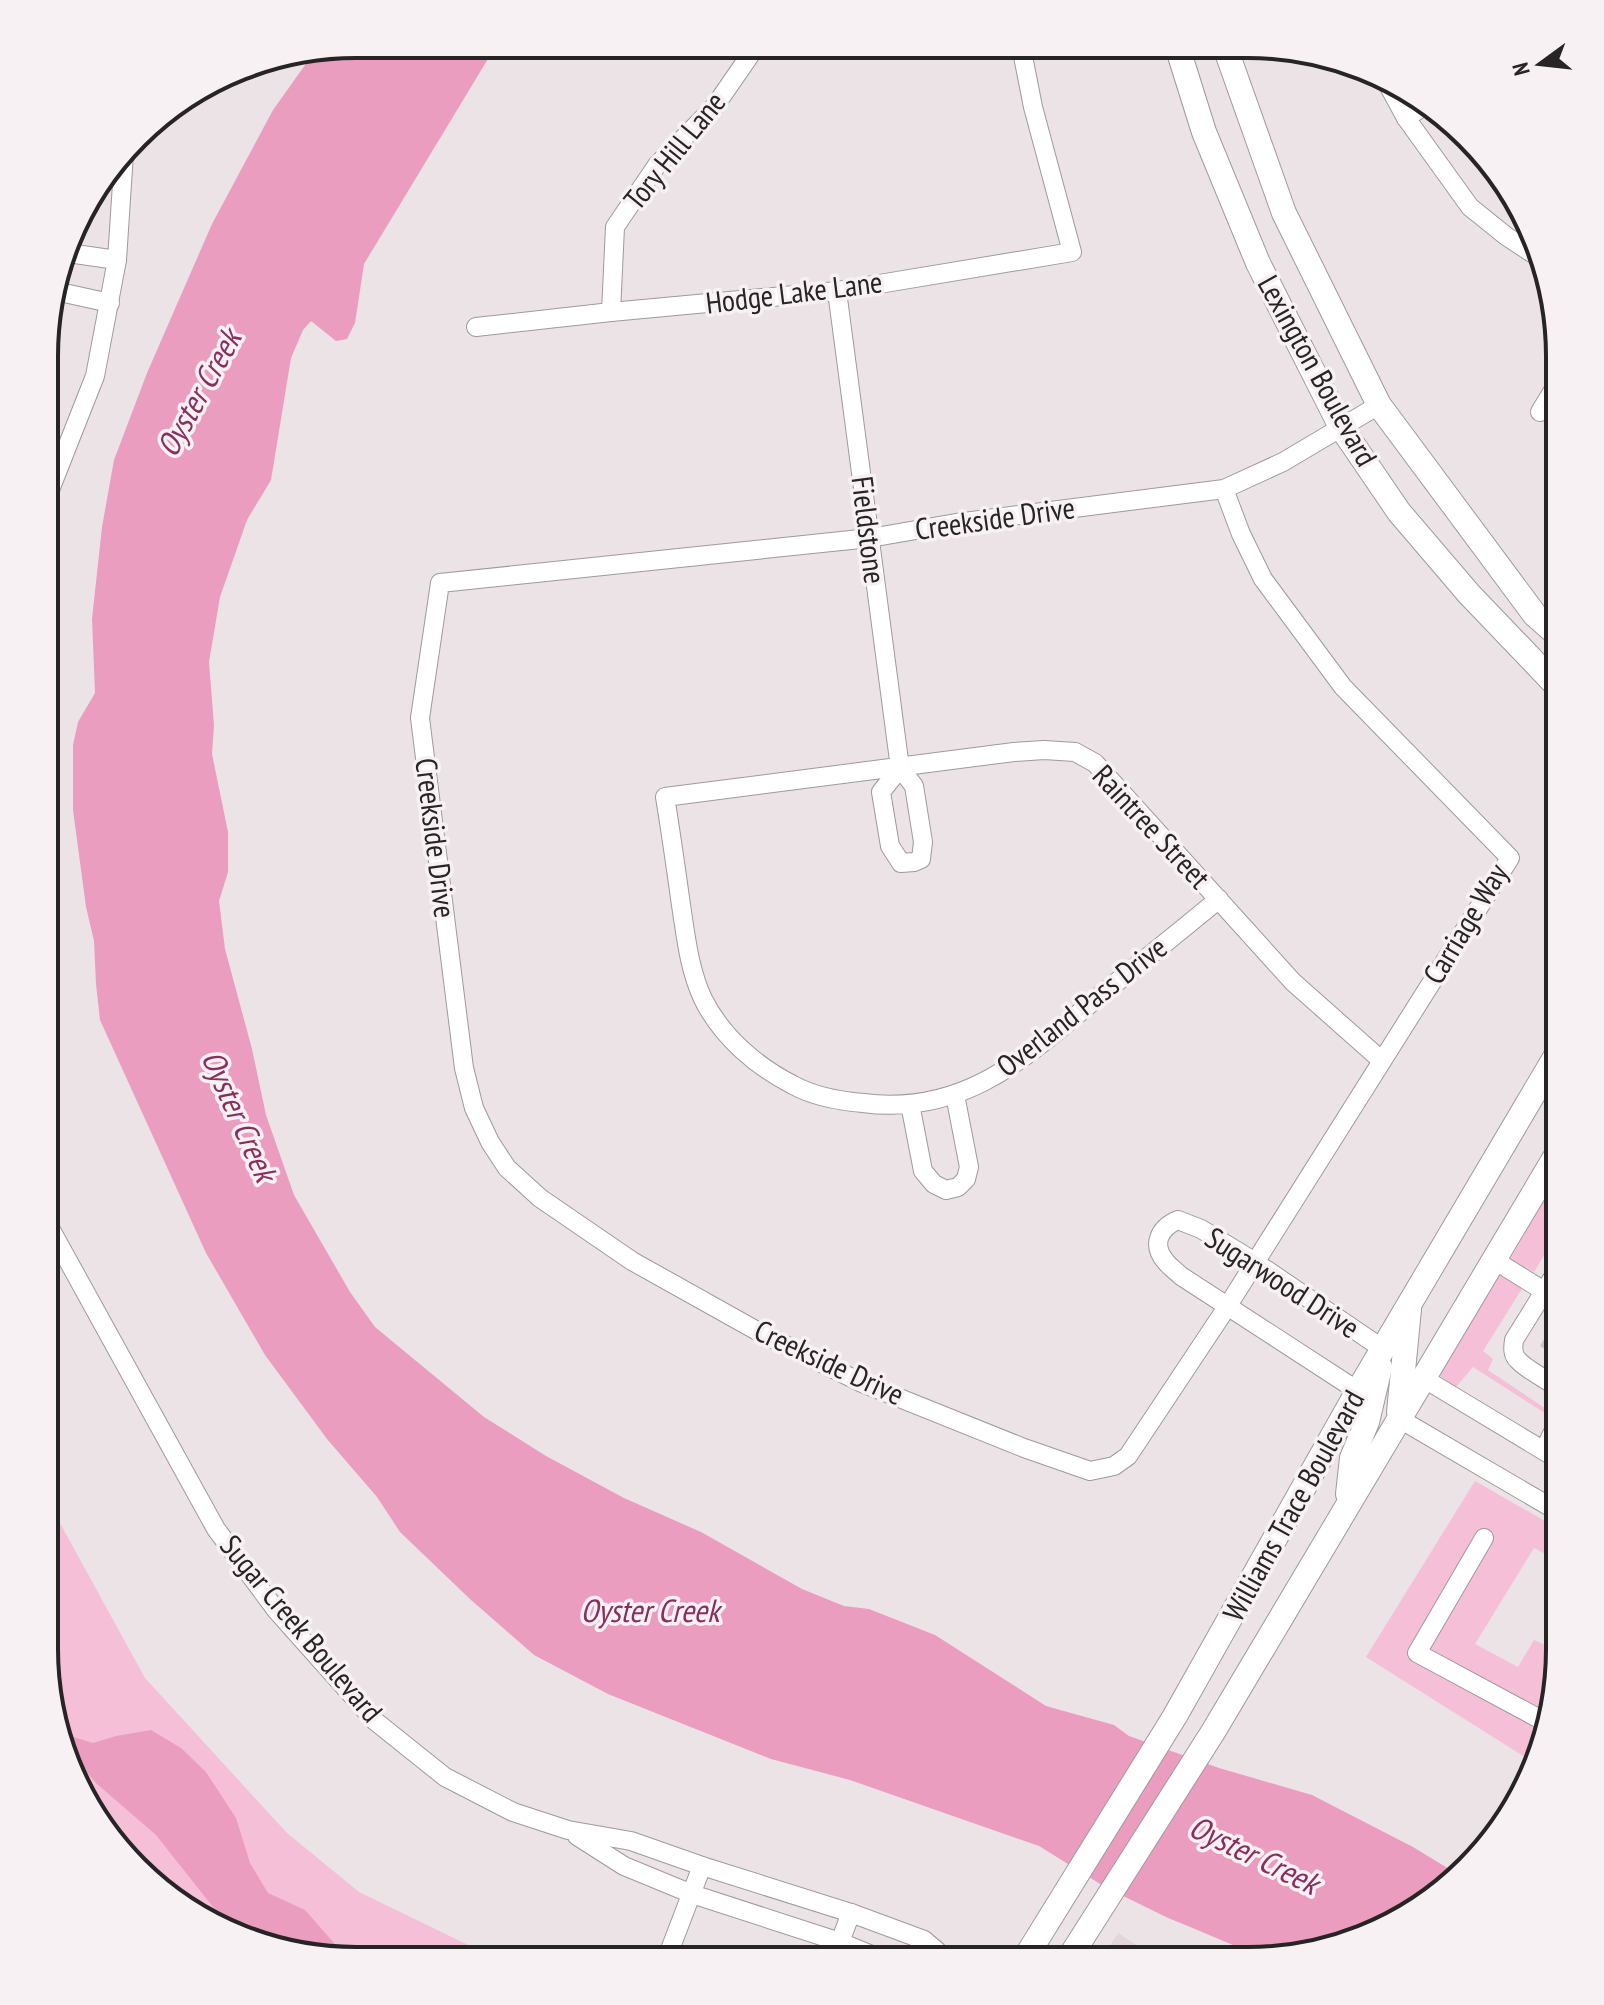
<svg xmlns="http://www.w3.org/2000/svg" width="1604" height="2005" viewBox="0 0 1604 2005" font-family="'PT Sans Narrow',sans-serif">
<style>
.built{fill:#e4d5db}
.green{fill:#f5bfd7}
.water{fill:#eb9dc0}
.building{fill:#cac3c6}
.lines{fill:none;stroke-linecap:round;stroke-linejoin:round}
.minor-casing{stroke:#a0999c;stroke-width:20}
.major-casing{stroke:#a0999c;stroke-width:26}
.minor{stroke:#fff;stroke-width:18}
.major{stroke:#fff;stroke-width:24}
.labels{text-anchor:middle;stroke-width:7;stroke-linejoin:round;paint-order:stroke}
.street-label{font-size:30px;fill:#272425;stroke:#f8f1f4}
.water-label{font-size:32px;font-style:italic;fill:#882f5e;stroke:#f8f1f4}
.rim{fill:none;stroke:#272425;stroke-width:4}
</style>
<rect width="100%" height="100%" fill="#ebe3e6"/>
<path class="built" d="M 1118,1933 L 1149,1953 L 1159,1960 L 1101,1960 Z"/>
<g class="green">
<path d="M 1560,1174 L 1560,1229 L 1534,1272 L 1510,1259 Z"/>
<path d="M 1495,1268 L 1523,1287 L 1483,1351 L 1493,1359 L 1488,1370 L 1552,1413 L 1551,1417 L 1473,1367 L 1456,1387 L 1436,1373 Z"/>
<path d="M 1475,1481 L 1559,1529 L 1559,1561 L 1534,1548 L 1475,1644 L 1518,1667 L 1534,1640 L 1559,1651 C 1559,1682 1550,1737 1536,1764 L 1366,1657 Z"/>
<path d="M 44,1494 L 145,1678 L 287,1833 L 359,1892 L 499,1960 L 335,1960 L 255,1944 L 183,1909 L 86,1805 L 55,1730 L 44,1650 Z"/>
</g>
<g class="water">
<path d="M 356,44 L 497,44 L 364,264 L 355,323 L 347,339 L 336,341 L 311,321 L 303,330 L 291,358 L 271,480 L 247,520 L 220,597 L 209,662 L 214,725 L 212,754 L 228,832 L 228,872 L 219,901 L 225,949 L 252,1049 L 266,1115 L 294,1195 L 350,1292 L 375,1327 L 484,1417 L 546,1456 L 624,1498 L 701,1532 L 802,1589 L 844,1606 L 869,1609 L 935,1635 L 1046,1706 L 1114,1725 L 1129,1736 L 1219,1768 L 1312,1795 L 1413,1847 L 1454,1872 L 1404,1919 L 1269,1960 L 1166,1917 L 1105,1887 L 1039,1846 L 850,1780 L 771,1759 L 608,1694 L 534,1655 L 471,1600 L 400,1532 L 377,1497 L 327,1439 L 265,1355 L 206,1253 L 100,1020 L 96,984 L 94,941 L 86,907 L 73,810 L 73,745 L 78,722 L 95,693 L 92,619 L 102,527 L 114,460 L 147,373 L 212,224 L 273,110 L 315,51 Z"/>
<path d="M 151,1730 L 181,1748 L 206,1772 L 236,1818 L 250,1863 L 268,1893 L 305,1910 L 349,1960 L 335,1960 L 276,1949 L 270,1939 L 230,1921 L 213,1907 L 156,1835 L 97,1784 L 59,1741 L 67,1735 L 93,1743 L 116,1736 Z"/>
</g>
<path class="building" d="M 1559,1314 L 1559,1358 L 1540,1346 Z"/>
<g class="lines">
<defs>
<g id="minor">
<path d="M 1387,83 L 1406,118 L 1470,207 L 1506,236 L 1544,261"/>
<path d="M 1406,118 L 1428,103"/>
<path d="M 68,253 L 117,260"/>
<path d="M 55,291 L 110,303"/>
<path d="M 837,291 L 900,768 L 914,786 L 923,842 L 921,859 L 914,862 L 901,863 L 890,846 L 881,792 L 900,768"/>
<path d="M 611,312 L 615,227 L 657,165 L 715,106 L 757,45"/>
<path d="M 476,327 L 611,312 L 837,291 L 1072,252 L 1033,107 L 1021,46"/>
<path d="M 1540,412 L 1560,379"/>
<path d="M 1224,489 L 1241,534 L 1263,579 L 1343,687 L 1510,858 L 1227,1307 L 1128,1456 L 1114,1466 L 1090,1471 L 1024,1448 L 862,1383 L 759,1332 L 632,1261 L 540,1198 L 507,1168 L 490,1142 L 474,1108 L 464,1068 L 420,718 L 440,583 L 870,538 L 956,523 L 1224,489 L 1283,462 L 1379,405"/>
<path d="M 46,500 L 95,376 L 117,260 L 124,153"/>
<path d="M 1219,899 C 1179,932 1138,965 1097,998 C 1025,1058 964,1116 863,1103 C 839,1101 815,1097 793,1085 C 756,1066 722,1037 703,999 C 689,969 686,937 681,905 C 676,869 671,833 665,797 L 1014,752 L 1044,750 L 1075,752 L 1095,763 L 1293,982 L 1381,1060"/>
<path d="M 910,1104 L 923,1171 L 934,1184 L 946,1190 L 958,1187 L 966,1179 L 969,1167 L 955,1095"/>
<path d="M 45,1219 L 216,1529 L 276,1610 L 375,1721 L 445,1777 L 513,1812 L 568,1830 L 631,1841 L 702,1866 L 851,1913 L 924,1940 L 937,1951 L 940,1960"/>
<path d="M 1494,1260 L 1544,1291"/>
<path d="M 1423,1378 L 1559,1460"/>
<path d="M 1559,1388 C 1549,1381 1525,1369 1518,1360 C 1512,1355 1513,1347 1514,1340 L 1560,1266"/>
<path d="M 1358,1391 L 1181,1276 C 1176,1271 1170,1267 1166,1262 C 1151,1245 1159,1228 1178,1220 L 1201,1229 L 1255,1262 L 1383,1349"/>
<path d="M 1398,1418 L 1559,1512"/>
<path d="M 1544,1450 L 1559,1420"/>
<path d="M 1484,1538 L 1417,1653 L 1549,1724"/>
<path d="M 577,1836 L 624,1866 L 692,1894 L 840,1942 L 884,1960"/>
<path d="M 666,1960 L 702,1866"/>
<path d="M 833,1960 L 851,1913"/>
</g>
<g id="major">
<path d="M 1177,46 L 1204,132 L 1258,263 L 1341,427 L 1399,512 L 1469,594 L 1560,689"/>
<path d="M 1225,47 L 1284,213 L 1379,405 L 1535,615 L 1560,637"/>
<path d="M 1399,1412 L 1409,1309"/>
<path d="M 1348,1494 L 1352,1458 L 1367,1422 L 1380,1367"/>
<path d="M 1024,1960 L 1175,1716 L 1358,1391 L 1560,1049"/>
<path d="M 1068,1960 L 1213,1732 L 1560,1149"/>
</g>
</defs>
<use href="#minor" class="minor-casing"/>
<use href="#major" class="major-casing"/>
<use href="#minor" class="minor"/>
<use href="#major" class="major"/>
</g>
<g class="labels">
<g class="street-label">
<text transform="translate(675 151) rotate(-51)" y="10">Tory Hill Lane</text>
<text transform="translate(794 293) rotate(-7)" y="10">Hodge Lake Lane</text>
<text transform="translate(1317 371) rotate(61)" y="10">Lexington Boulevard</text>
<text transform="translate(995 519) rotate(-8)" y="10">Creekside Drive</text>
<text transform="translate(868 530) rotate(83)" y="10">Fieldstone</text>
<text transform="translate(1151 827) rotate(47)" y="10">Raintree Street</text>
<text transform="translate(435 838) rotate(83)" y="10">Creekside Drive</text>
<text transform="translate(1466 924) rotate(-59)" y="10">Carriage Way</text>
<text transform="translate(1082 1007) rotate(-38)" y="10">Overland Pass Drive</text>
<text transform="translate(1282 1283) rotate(33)" y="10">Sugarwood Drive</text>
<text transform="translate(829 1363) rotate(25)" y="10">Creekside Drive</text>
<text transform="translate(1294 1506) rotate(-61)" y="10">Williams Trace Boulevard</text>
<text transform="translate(301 1629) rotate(50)" y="10">Sugar Creek Boulevard</text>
</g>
<g class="water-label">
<text transform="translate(199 393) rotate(-61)" y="11">Oyster Creek</text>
<text transform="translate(239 1116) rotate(66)" y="11">Oyster Creek</text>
<text x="650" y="1622">Oyster Creek</text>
<text transform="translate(1254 1855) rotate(26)" y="11">Oyster Creek</text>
</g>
</g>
<path d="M0 0H1604V2005H0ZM356 58H1248A298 298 0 0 1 1546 356V1649A298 298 0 0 1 1248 1947H356A298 298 0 0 1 58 1649V356A298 298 0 0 1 356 58Z" fill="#f8f1f4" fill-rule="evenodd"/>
<path class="rim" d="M356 58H1248A298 298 0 0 1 1546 356V1649A298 298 0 0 1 1248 1947H356A298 298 0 0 1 58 1649V356A298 298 0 0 1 356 58Z"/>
<g transform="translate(1540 64) rotate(255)" stroke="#f8f1f4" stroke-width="6" paint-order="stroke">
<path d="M0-6L14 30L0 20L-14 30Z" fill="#272425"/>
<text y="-12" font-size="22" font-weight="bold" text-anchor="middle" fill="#272425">N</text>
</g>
</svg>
